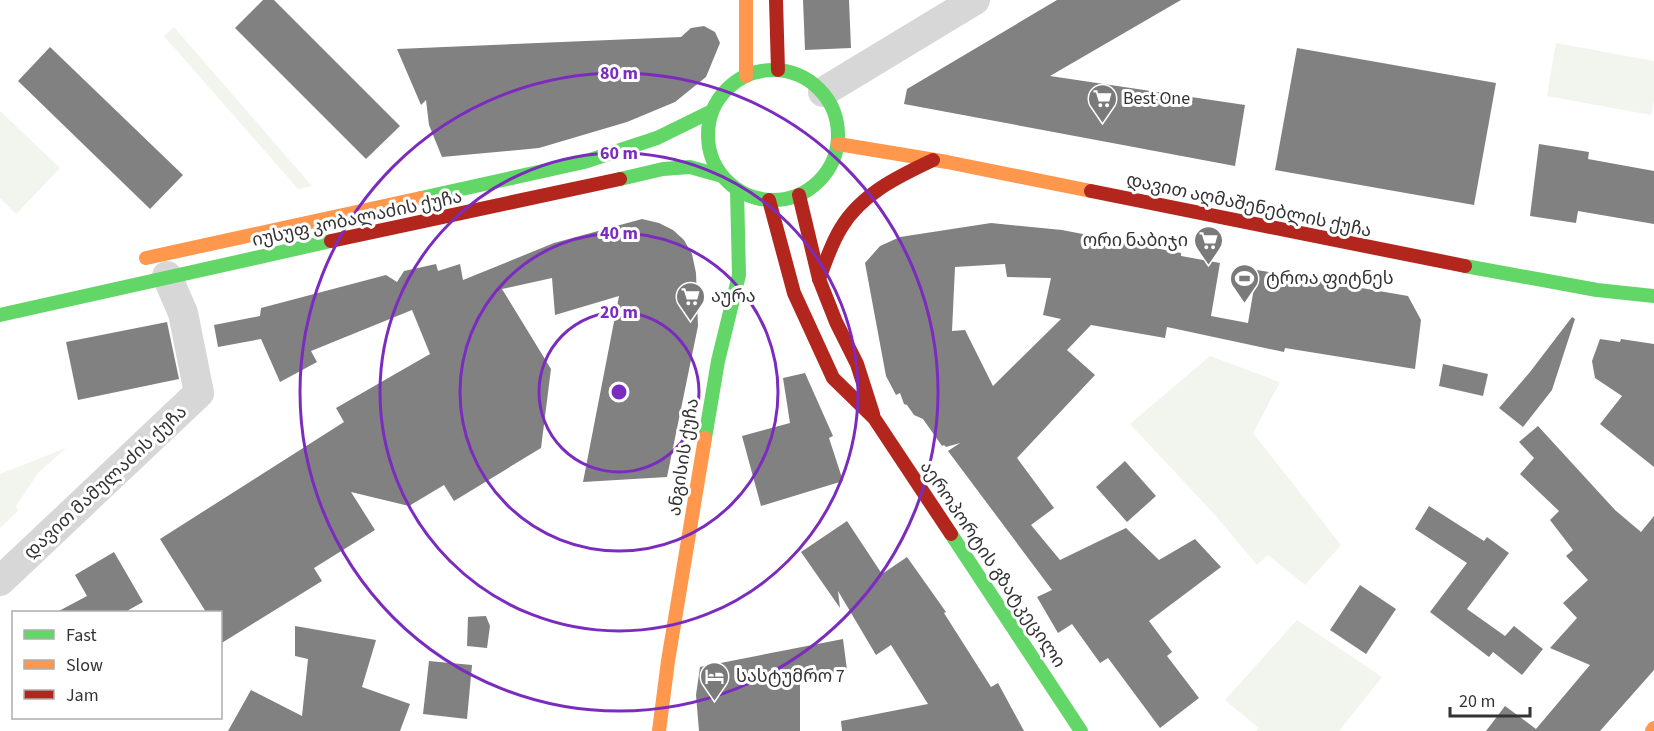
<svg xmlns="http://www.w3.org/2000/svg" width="1654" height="731" viewBox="0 0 1654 731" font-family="'Source Sans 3','Noto Sans Georgian',sans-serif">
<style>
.green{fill:#f1f5ed}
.building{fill:#818181;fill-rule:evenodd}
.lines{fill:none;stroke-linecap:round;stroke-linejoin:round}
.street{stroke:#d7d7d7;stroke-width:30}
.fast{stroke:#63d668;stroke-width:14}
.slow{stroke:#ff974d;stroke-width:14}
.jam{stroke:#b3261e;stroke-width:14}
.ring{fill:none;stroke:#7b2cbf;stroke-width:3}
.labels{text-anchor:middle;stroke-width:6;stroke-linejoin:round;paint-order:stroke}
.poi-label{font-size:18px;fill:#333;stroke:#fff;text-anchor:start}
.street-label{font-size:18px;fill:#333;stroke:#fff}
.centre{fill:#7b2cbf;stroke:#fff;stroke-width:3}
.ring-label{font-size:18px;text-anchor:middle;font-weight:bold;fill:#7b2cbf;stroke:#fff;stroke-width:6;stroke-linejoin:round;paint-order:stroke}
</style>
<rect width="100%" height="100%" fill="#fff"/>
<g class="green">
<path d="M 174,27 L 312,186 L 298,189 L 164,36 Z"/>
<path d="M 1556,43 L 1654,61 L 1654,101 L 1651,115 L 1547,96 Z"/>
<path d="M 0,111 L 60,168 L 16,214 L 0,198 Z"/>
<path d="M 1210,356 L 1280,382 L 1253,433 L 1341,545 L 1305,585 L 1268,555 L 1257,565 L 1215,515 L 1130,424 Z"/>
<path d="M 66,448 L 38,473 L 16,506 L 18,511 L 0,528 L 0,474 Z"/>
<path d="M 1297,620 L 1382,677 L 1339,731 L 1256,731 L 1259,728 L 1225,700 Z"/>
</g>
<g class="building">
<path d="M 263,0 L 274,0 L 400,126 L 366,159 L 235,28 Z"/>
<path d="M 803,0 L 849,0 L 851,48 L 805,50 Z"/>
<path d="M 1057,0 L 1181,0 L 1050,76 L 1245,105 L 1235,166 L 904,104 L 907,89 Z"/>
<path d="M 704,26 L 715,32 L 720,43 L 706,77 L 675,102 L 627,122 L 539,148 L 442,157 L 429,125 L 426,100 L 421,105 L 397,49 L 681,37 L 691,28 Z"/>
<path d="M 50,47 L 183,175 L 150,209 L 18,81 Z"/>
<path d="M 1297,48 L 1496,83 L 1474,205 L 1275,170 Z"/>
<path d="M 1539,144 L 1589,152 L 1588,159 L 1654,171 L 1654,224 L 1578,211 L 1576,223 L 1530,216 Z"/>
<path d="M 642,219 L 659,223 L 673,230 L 684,240 L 692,254 L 696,273 L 698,326 L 667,477 L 583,482 L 619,296 L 555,315 L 552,278 L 502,289 L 551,369 L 541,448 L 454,501 L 444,485 L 409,506 L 351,492 L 375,530 L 314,568 L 322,581 L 220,644 L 220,612 L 206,612 L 160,539 L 344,422 L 336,408 L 430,354 L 412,310 L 311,351 L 317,362 L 280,382 L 261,339 L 218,347 L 214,325 L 260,316 L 261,308 L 386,275 L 397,282 L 404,271 L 436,264 L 438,271 L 460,264 L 463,280 L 554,243 Z"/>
<path d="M 991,223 L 1062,230 L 1181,253 L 1181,256 L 1220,263 L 1211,316 L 1248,323 L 1257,270 L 1408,296 L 1421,320 L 1415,369 L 1285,348 L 1284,352 L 1167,327 L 1165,338 L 1091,325 L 1067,350 L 1095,375 L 1017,458 L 1054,508 L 1031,525 L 1060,560 L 1126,528 L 1159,560 L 1195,539 L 1221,567 L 1149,621 L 1172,652 L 1167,656 L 1199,698 L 1160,728 L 1108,658 L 1100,663 L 1072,624 L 1058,633 L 1037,597 L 1052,590 L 948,451 L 960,443 L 946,447 L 944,445 L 942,446 L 923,419 L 914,415 L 907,405 L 904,404 L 900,393 L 896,395 L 886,376 L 865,263 L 880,246 L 900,237 ZM 1005,264 L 1007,277 L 1051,278 L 1043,315 L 1061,319 L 993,386 L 965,330 L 952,331 L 955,267 Z"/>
<path d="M 1572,317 L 1575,319 L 1552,390 L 1523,427 L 1499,408 L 1530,372 Z"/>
<path d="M 167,322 L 179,379 L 78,400 L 66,342 Z"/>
<path d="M 1600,339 L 1620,342 L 1621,339 L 1654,344 L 1654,467 L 1600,424 L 1622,396 L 1595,378 L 1592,361 Z"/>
<path d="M 1443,364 L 1488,374 L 1483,396 L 1439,386 Z"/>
<path d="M 805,373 L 833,436 L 829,438 L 843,481 L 761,506 L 742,436 L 790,423 L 783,378 Z"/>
<path d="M 1538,426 L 1615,510 L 1641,532 L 1654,516 L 1654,670 L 1600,731 L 1486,731 L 1505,706 L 1536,729 L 1590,665 L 1550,648 L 1577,618 L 1563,603 L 1588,580 L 1566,556 L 1573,550 L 1550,520 L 1559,511 L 1520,474 L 1534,458 L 1519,442 Z"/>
<path d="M 1125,461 L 1156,496 L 1127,522 L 1096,487 Z"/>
<path d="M 1429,506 L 1484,541 L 1487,537 L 1509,553 L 1467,609 L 1505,636 L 1514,626 L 1543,649 L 1522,675 L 1493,652 L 1489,657 L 1430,612 L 1467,563 L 1415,529 Z"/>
<path d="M 847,521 L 882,574 L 907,557 L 946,612 L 944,613 L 991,687 L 998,683 L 1024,731 L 842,731 L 841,721 L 928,704 L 891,645 L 876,655 L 838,591 L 840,608 L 801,552 Z"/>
<path d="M 114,552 L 143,602 L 125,612 L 57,612 L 87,596 L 75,575 Z"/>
<path d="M 1360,585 L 1396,609 L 1366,654 L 1330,630 Z"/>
<path d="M 486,616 L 490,626 L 487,648 L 467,646 L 468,617 Z"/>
<path d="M 295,626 L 376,640 L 362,687 L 410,704 L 400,731 L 228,731 L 251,690 L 302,716 L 308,659 L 295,656 Z"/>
<path d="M 843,639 L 847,670 L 800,679 L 800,731 L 699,731 L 696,695 L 700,667 Z"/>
<path d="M 429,661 L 472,665 L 467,719 L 423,714 Z"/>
</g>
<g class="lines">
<g class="street">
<path d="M 823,92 L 975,0"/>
<path d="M 0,581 L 199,393 L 183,313 L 167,276"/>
</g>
<g class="fast">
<circle cx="773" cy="135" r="65"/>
<path d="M 620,179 L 663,169 L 690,167 L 722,176"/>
<path d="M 421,198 L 584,162 L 657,138 L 712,111"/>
<path d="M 1465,266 L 1597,290 L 1654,296"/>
<path d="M 0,315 L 331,241"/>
<path d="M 705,438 L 718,361 L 739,275 L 737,190"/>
<path d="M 951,534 L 1081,731"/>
</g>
<g class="slow">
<path d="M 746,0 L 746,76"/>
<path d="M 838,144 L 947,162 L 1091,191"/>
<path d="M 146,258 L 421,198"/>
<path d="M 659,731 L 668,661 L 705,438"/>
<path d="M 1652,731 L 1654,728"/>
</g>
<g class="jam">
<path d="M 776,0 L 778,70"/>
<path d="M 1091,191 L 1465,266"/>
<path d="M 799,195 L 819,279 L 836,322 L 857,364 L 873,414"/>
<path d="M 769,200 L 794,293 L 833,378 L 874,418 L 951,534"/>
<path d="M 331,241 L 620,179"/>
<path d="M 819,279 C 826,261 831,244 841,228 C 861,194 899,176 933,160"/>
</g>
</g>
<g class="ring">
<circle cx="619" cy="392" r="80"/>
<circle cx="619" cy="392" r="159"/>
<circle cx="619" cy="392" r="239"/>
<circle cx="619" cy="392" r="319"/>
</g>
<defs>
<symbol id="supermarket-pin" viewBox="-11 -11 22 30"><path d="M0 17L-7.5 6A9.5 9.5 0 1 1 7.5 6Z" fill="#7a7a7a" stroke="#fff"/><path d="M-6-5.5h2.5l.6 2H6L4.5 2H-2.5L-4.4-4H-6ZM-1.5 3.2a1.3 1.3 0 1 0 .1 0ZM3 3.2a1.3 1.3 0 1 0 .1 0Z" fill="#fff"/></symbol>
<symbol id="stadium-pin" viewBox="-11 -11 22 30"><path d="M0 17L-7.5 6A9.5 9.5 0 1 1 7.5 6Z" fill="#7a7a7a" stroke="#fff"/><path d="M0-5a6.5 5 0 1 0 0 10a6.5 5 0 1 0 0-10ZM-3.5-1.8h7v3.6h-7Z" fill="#fff"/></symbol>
<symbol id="hotel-pin" viewBox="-11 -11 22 30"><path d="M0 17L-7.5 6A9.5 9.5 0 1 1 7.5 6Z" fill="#7a7a7a" stroke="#fff"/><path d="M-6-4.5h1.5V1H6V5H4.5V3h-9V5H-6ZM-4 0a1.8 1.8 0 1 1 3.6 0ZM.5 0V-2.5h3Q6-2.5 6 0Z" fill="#fff"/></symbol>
</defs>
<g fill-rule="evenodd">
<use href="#supermarket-pin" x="1086" y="82" width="33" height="45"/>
<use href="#supermarket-pin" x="1192" y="224" width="33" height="45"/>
<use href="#stadium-pin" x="1228" y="262" width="33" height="45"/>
<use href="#supermarket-pin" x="674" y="280" width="33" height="45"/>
<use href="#hotel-pin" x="698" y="660" width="33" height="45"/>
</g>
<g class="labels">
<g class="poi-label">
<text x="1123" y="104">Best One</text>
<text x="1188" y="246" text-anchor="end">ორი ნაბიჯი</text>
<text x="1266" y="284">ტროა ფიტნეს</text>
<text x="711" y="302">აურა</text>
<text x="736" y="682">სასტუმრო 7</text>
</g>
<g class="street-label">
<text transform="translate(1249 205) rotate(12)" y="6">დავით აღმაშენებლის ქუჩა</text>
<text transform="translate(357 218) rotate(-12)" y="6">იუსუფ კობალაძის ქუჩა</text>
<text transform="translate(683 457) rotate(-81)" y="6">ანგისის ქუჩა</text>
<text transform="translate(105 482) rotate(-43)" y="6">დავით მამულაძის ქუჩა</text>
<text transform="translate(993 564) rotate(56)" y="6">აეროპორტის გზატკეცილი</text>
</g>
</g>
<circle cx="619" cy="392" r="9" class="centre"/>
<g class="ring-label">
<text x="619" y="79">80 m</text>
<text x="619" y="159">60 m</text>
<text x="619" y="239">40 m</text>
<text x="619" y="318">20 m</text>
</g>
<rect x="12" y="611" width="210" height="108" fill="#ffffff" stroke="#adadad" stroke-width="1.5"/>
<rect x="24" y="630" width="30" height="9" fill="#63d668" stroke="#adadad" stroke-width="1.5"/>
<text x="66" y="641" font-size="18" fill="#333333">Fast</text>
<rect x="24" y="660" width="30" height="9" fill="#ff974d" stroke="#adadad" stroke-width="1.5"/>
<text x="66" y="671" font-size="18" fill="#333333">Slow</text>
<rect x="24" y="690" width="30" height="9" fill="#b3261e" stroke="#adadad" stroke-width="1.5"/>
<text x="66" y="701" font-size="18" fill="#333333">Jam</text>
<path d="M1450 707v9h80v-9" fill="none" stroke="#333333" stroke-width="3"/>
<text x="1459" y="707" font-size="18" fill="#333333" stroke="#ffffff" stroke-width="4.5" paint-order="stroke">20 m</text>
</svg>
